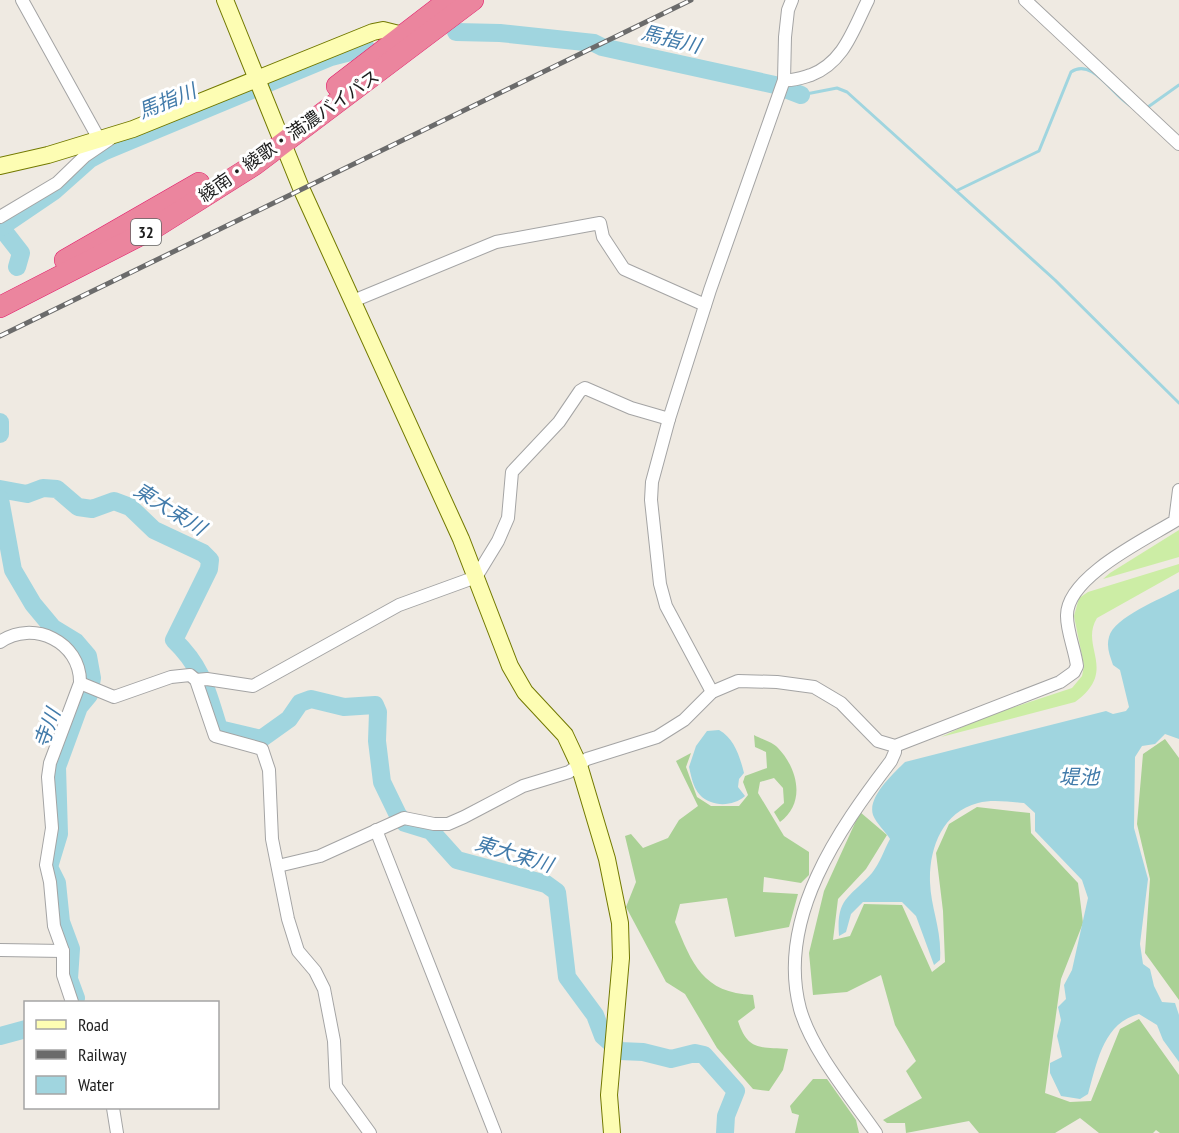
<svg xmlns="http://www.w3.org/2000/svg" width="1179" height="1133" viewBox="0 0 1179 1133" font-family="'PT Sans Narrow','Noto Sans JP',sans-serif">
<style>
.grass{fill:#cceda5}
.forest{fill:#aad195}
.water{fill:#a0d5df}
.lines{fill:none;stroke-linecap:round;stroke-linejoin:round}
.stream{stroke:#a0d5df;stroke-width:3}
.river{stroke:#a0d5df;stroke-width:18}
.street-casing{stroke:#a4a4a4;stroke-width:14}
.secondary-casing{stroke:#727900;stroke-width:18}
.highway-casing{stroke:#e21a6a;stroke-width:22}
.street{stroke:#fff;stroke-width:12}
.secondary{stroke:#fdfdb3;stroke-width:16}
.highway{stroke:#eb859e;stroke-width:21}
.rail-casing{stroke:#6b6b6b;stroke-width:5}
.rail{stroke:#fff;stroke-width:3;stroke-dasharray:9;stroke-linecap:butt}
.labels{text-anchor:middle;stroke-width:6;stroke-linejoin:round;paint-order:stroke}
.shield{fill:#fff;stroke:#616161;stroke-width:1.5}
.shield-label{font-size:16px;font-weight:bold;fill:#1d1d1d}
.street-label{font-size:18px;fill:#1d1d1d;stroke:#fff}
.water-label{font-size:20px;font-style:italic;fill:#427baa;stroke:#fff}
</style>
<rect width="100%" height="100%" fill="#efeae2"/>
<g class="grass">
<path d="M 1179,530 L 1179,557 L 1103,579 L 1110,573 Z"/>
<path d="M 1179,564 L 1179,572 L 1097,618 C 1079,647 1119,670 1075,702 L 941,737 L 984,717 L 1072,688 L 1082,676 L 1084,666 L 1074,616 L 1079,598 L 1088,592 Z"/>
</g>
<g class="forest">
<path d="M 754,735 C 761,739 773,742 778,748 C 798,769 806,803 780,822 L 774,812 L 784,803 L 783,788 L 774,778 L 760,782 L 758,793 L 784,836 L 809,852 L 809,875 L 801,883 L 764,877 L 763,892 L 798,894 L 789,927 L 735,937 L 727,898 L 680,904 L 675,922 C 692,964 703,993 753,995 L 755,1008 L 738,1021 C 748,1051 760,1047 788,1049 L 783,1070 L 769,1091 L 753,1089 L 717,1048 L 685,994 L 666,982 L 626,907 L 636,882 L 625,836 L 631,834 L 643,848 L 668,838 L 679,820 L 698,806 L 676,761 L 691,753 L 686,767 L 697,797 L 711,806 L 739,806 L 748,795 L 743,782 L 745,776 L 767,768 L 766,752 L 755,747 Z"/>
<path d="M 1165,739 L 1179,758 L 1179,1000 L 1145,953 L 1150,879 L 1137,824 L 1143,754 Z"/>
<path d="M 977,807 L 1030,813 L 1031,833 L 1078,883 L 1083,923 L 1061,979 L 1045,1093 L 1070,1102 L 1091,1101 L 1120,1029 L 1139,1019 L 1179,1075 L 1179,1133 L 1160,1133 L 1156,1130 L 1153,1133 L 1099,1133 L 1080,1118 L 1055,1133 L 979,1133 L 969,1121 L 906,1133 L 905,1123 L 887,1123 L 883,1120 L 922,1098 L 906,1071 L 916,1061 L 895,1025 L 881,975 L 847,992 L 813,995 L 809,953 L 824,891 L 860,812 L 887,835 L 866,869 L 838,899 L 833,940 L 850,936 L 864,904 L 902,905 L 932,972 L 945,962 L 943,911 L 936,853 L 949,824 Z"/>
<path d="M 813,1079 L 827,1079 L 856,1120 L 859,1133 L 795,1133 L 799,1115 L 792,1113 L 790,1106 Z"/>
</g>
<g class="water">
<path d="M 1179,589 L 1179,739 L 1165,734 L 1155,744 L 1142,746 L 1135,757 L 1134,828 L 1148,879 L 1140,944 L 1143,964 L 1150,969 L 1154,986 L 1162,1002 L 1175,1003 L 1179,1015 L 1179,1062 L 1163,1040 L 1157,1025 L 1139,1014 C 1103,1023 1097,1063 1088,1094 L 1080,1099 L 1061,1096 L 1050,1073 L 1050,1063 L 1062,1057 L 1057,1036 L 1061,1020 L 1058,1007 L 1066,999 L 1064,985 L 1072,970 L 1088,898 L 1082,880 L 1035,831 L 1035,813 L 1024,803 C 1011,802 992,799 978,803 C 942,812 929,849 930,882 C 931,910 942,929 940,960 L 934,965 L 916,916 L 902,902 L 863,902 L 851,914 L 846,932 L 839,936 C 836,897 850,898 872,873 C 880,863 884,850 890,839 C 886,832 876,823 873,815 C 867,797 894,773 905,762 L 1106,711 L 1113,714 L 1126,711 L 1129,707 L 1120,670 L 1113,665 C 1110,656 1106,647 1109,637 C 1114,617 1161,599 1179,589 Z"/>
<path d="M 719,730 C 734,738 740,757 744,773 L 739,779 L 738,787 L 745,796 C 733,807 711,807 700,795 C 693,788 691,775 689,767 L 696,746 L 707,731 Z"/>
</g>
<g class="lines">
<g class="stream">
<path d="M 801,95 L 837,88 L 847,92 L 1055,280 L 1179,403"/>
<path d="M 1148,107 L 1179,85"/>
<path d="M 958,190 L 1039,151 L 1071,72 C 1094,56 1115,101 1135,108"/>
</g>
<g class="river">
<path d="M 456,32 L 500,33 L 594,43 L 602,47 L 775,85 L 801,95"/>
<path d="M 0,226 L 21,253 L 17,267"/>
<path d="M 1,227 L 54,191 L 90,159 L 103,152 L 331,57 L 366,48"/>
<path d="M 0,422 L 0,434"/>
<path d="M 0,489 L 27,494 L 43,488 L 57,489 L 78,507 L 92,509 L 114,501 L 130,507 L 154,530 L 203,553 L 210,560 L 209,569 L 174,640 C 203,668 207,691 219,729 L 261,739 L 289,719 L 300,703 L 311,699 L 344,707 L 375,705 L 378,712 L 377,741 L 382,782 L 398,815 L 405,823 L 431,831 L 457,860 L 546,884 L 557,892 L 567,977 L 595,1015 L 603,1036 L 620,1051 L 643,1052 L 671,1059 L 695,1053 L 704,1055 L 736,1091 L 726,1116 L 725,1133"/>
<path d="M 0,499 L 13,570 L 33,604 L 53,628 L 76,642 L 88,656 L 92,678 L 89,695 L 79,707 L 57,767 L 59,834 L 49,867 L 57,883 L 61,922 L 71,949 L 69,979 L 76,998"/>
<path d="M 0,1036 L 26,1029"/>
</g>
<defs>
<g id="street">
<path d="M 22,0 L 99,139"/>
<path d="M 1025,0 L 1179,144"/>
<path d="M 784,80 C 794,81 801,78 811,75 C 844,62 853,30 868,0"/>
<path d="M 0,217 L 57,183 L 85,156 L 110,139"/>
<path d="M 353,301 L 496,242 L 600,223 L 603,237 L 624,269 L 705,305"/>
<path d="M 0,642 C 33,619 81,642 80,683 L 50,763 L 48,777 L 52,828 L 46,865 L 50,882 L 54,926 L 63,951 L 63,975 L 72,1002"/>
<path d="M 196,680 L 207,679 L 253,686 L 399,605 L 476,577 L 498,541 L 508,518 L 512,472 L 559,422 L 580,391 L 585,388 L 631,408 L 669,419"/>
<path d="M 80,683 L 114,697 L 171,677 L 190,675 L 196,680 L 215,736 L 262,749 L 269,770 L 272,839 L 288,919 L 298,951 L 315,971 L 324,989 L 334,1041 L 336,1086 L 370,1133"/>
<path d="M 712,692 L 666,606 L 660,584 L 651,500 L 652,482 L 669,419 L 710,290 L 784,80 L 785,37 L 788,10 L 792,0"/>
<path d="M 376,830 L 495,1133"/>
<path d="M 278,866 L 320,856 L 404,818 L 434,824 L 448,824 L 464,817 L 523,786 L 569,772 L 587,759 L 657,737 L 684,720 L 712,692 L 738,681 L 777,682 L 814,687 L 841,703 L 878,741 L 895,746 L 1060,682 L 1074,672 L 1077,666 C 1075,650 1067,632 1067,616 C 1066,577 1146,539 1175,521 L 1179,490"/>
<path d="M 0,950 L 63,951"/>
<path d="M 113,1108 L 117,1133"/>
<path d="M 876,1133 C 851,1097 812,1051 800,1009 C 776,918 839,829 891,761 L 895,752 L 895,746"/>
</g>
<g id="secondary">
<path d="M 225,0 L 301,188 L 461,539 L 510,666 L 525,692 L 565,735 L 579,765 L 607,859 L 620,923 L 621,958 L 609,1095 L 612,1133"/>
<path d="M 0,166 L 48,155 L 133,129 L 373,32 L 383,30 L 403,35"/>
</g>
<g id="highway">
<path d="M 337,86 L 449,0"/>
<path d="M 65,260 L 199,183"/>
<path d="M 0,307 L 154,228 L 254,165 L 473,0"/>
</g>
</defs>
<use href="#street" class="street-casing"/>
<use href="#secondary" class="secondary-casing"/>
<use href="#highway" class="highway-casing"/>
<use href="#street" class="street"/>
<use href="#secondary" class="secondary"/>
<use href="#highway" class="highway"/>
<defs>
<path id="rail" d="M 0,336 L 691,0"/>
</defs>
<use href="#rail" class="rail-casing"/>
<use href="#rail" class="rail"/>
</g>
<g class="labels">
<rect class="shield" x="131" y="219" width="30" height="26" rx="4.5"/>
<g class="shield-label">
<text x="146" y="238">32</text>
</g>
<g class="street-label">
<text transform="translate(289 136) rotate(-35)" y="6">綾南・綾歌・満濃バイパス</text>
</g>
<g class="water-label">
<text transform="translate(671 39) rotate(14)" y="7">馬指川</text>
<text transform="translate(167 101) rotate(-22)" y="7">馬指川</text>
<text transform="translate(170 509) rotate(32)" y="7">東大束川</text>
<text transform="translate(47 728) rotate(-70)" y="7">寺川</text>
<text x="1079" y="784">堤池</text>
<text transform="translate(514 854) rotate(17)" y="7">東大束川</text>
</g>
</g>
<rect x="24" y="1001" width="195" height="108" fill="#ffffff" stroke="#a5a5a5" stroke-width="1.5"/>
<rect x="36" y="1020" width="30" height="9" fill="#fdfdb3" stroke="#a5a5a5" stroke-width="1.5"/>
<text x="78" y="1031" font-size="18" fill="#1d1d1d">Road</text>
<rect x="36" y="1050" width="30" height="9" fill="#6b6b6b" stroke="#a5a5a5" stroke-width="1.5"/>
<text x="78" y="1061" font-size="18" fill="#1d1d1d">Railway</text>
<rect x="36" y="1076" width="30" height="18" fill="#a0d5df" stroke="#a5a5a5" stroke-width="1.5"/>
<text x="78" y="1091" font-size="18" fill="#1d1d1d">Water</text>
</svg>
